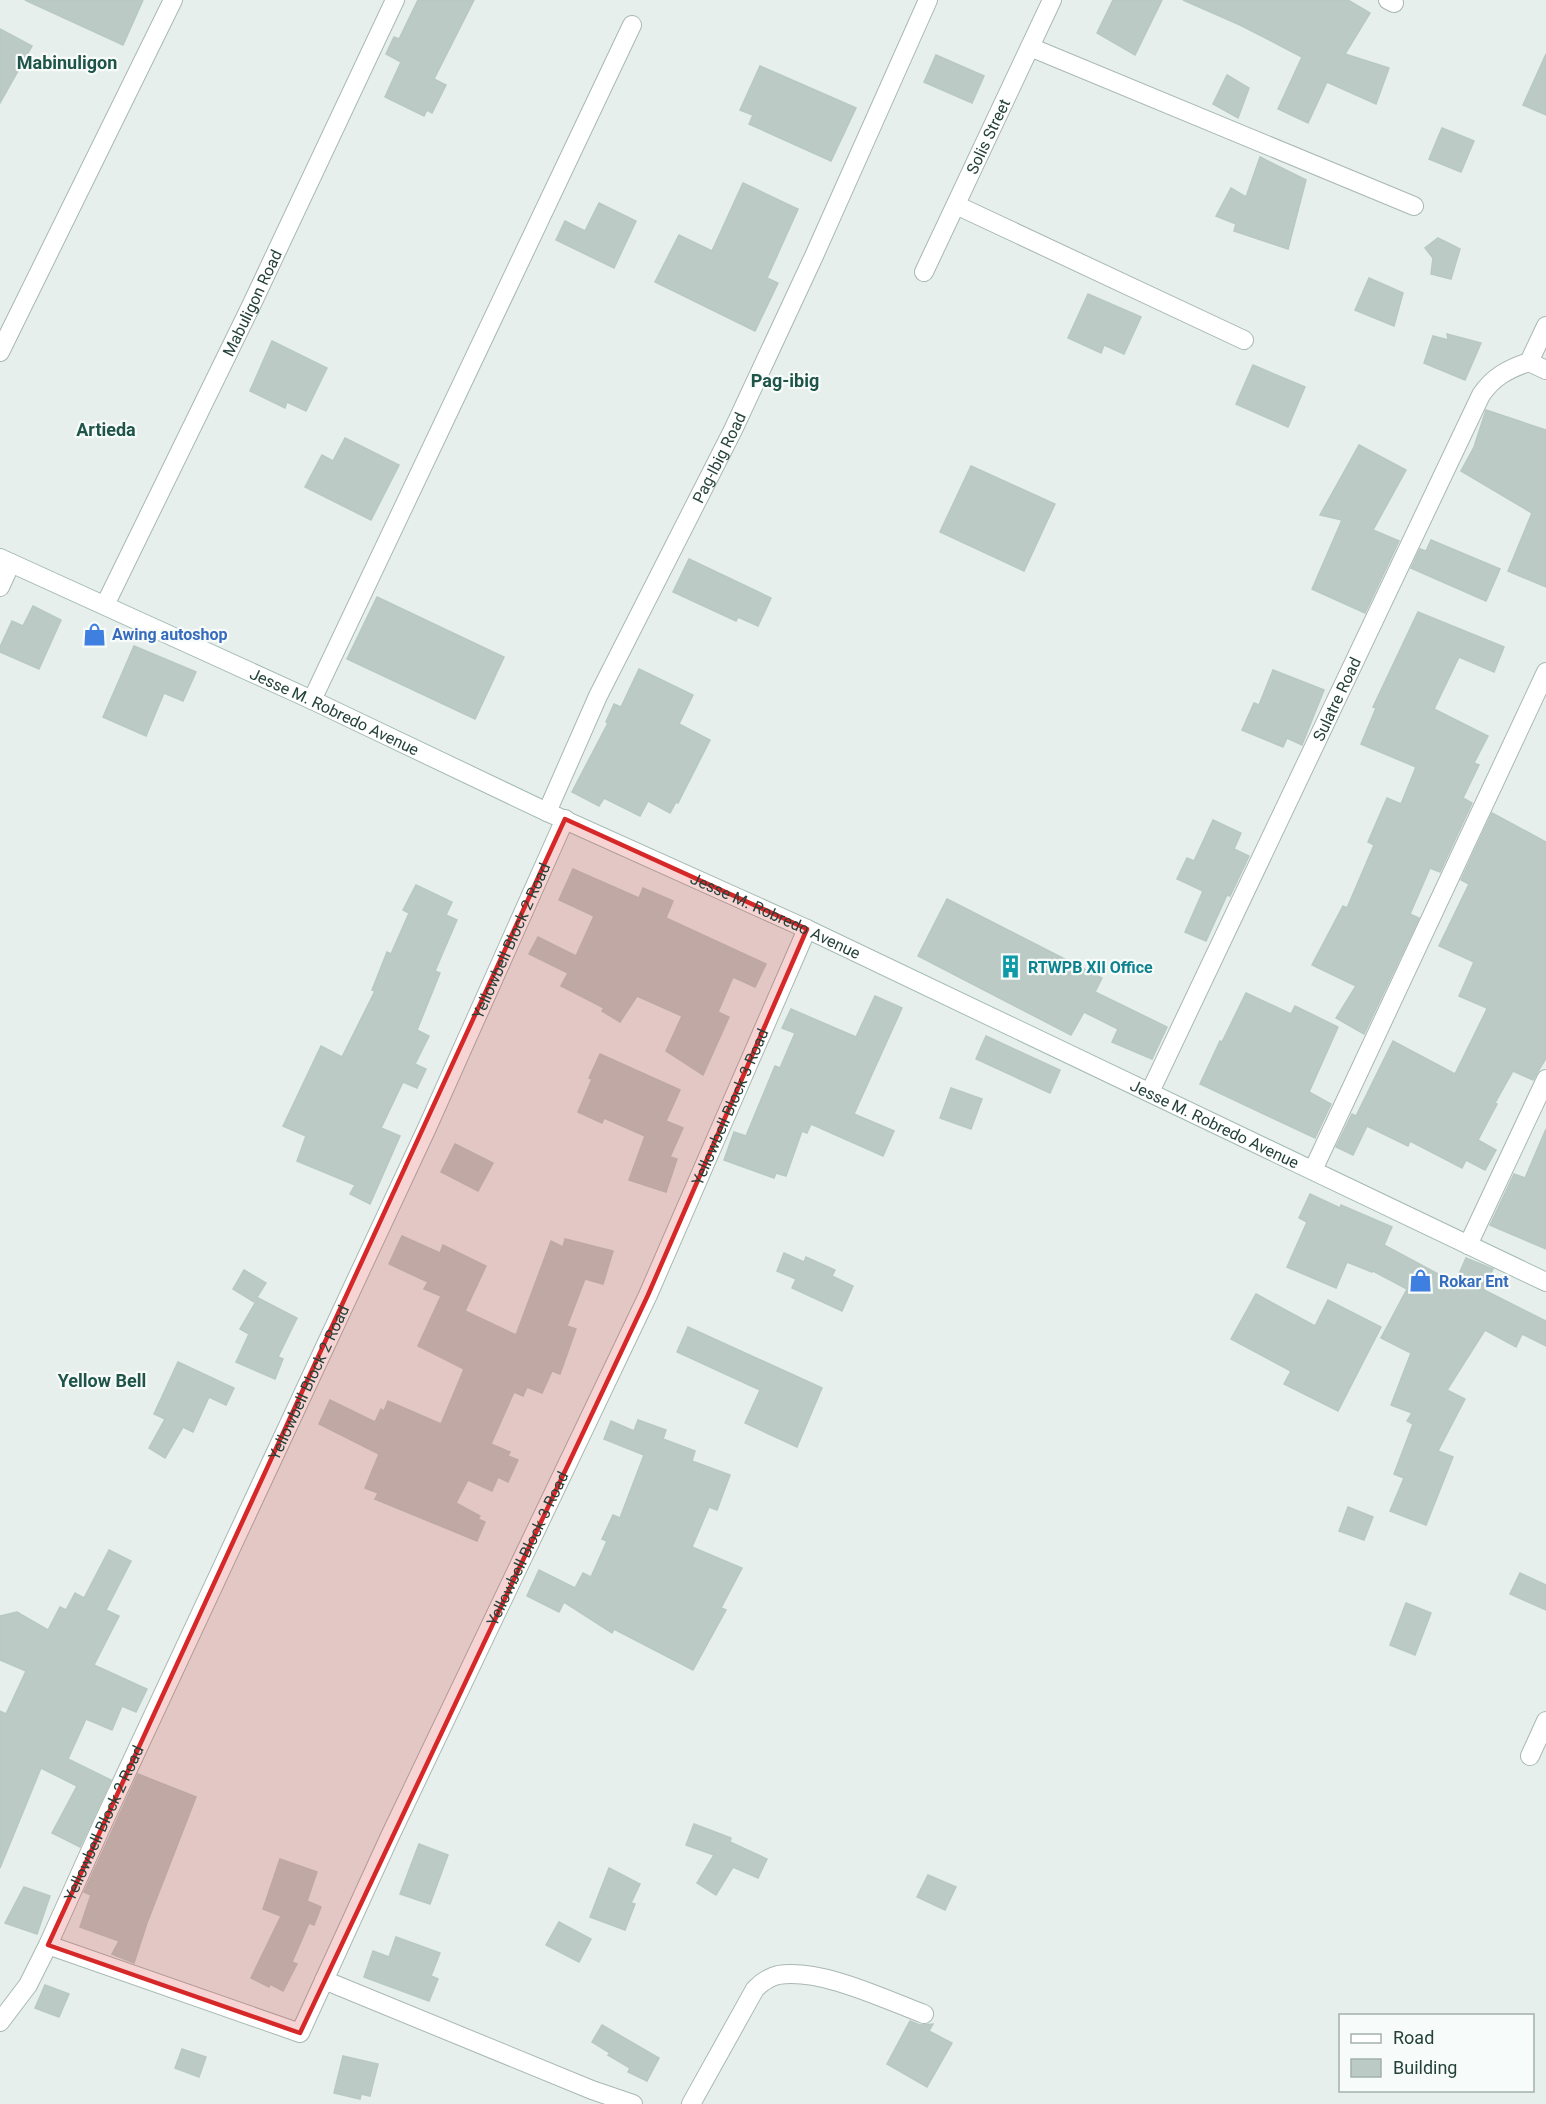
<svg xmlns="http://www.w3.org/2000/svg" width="1546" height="2104" viewBox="0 0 1546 2104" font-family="Roboto,sans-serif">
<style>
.building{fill:#bbcac4;stroke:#b8c9c2;stroke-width:1.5}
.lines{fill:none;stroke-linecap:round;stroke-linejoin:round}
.street-casing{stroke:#a8b8b2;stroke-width:20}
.secondary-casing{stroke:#a4bbb3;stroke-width:20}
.street{stroke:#fff;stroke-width:18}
.secondary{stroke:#fff;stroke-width:18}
.marked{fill:#d62828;fill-opacity:0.2;stroke:#d62828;stroke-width:4.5;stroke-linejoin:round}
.labels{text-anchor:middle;stroke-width:4.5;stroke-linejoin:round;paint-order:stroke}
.street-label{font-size:16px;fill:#24423a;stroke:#f7fbf9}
.shop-label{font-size:16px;font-weight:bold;fill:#366cbe;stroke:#f7fbf9;text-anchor:start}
.culture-label{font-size:16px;font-weight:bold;fill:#0d838f;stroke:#f7fbf9;text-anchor:start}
.neighbourhood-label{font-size:18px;font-weight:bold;fill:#1f5548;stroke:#f7fbf9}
</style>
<rect width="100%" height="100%" fill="#e6efeb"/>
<g class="building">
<path d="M 25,0 L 143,0 L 123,45 Z"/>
<path d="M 418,0 L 474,0 L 434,79 L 446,85 L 432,113 L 427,110 L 424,116 L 385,97 L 401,62 L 386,54 L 394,37 L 399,39 Z"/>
<path d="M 1113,0 L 1162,0 L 1135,55 L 1097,33 Z"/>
<path d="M 1183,0 L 1348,0 L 1370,13 L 1345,54 L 1389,68 L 1376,104 L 1327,82 L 1308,123 L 1278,109 L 1302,57 L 1240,25 Z"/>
<path d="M 0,29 L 32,46 L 0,103 Z"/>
<path d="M 1546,54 L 1546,115 L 1523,105 Z"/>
<path d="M 936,55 L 984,76 L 972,103 L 924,82 Z"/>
<path d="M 760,66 L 856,108 L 831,161 L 749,124 L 753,115 L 740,110 Z"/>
<path d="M 1227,75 L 1249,88 L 1238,118 L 1213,104 Z"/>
<path d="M 1442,128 L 1474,141 L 1461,172 L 1429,159 Z"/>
<path d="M 1260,157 L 1306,180 L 1288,249 L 1234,231 L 1236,224 L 1216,216 L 1231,188 L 1246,197 Z"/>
<path d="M 743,183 L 798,209 L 767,278 L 778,283 L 755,331 L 655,282 L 679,235 L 712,251 Z"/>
<path d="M 599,203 L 636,221 L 614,268 L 556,240 L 565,221 L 585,231 Z"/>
<path d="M 1438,238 L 1460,249 L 1451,279 L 1431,274 L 1433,258 L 1425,248 Z"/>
<path d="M 1369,278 L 1403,293 L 1394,326 L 1355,310 Z"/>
<path d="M 1088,294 L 1141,317 L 1124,354 L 1104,345 L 1101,353 L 1068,338 Z"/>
<path d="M 1447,334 L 1481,343 L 1465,380 L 1424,363 L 1433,336 L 1448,340 Z"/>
<path d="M 272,341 L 327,368 L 306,411 L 287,402 L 285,408 L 250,391 Z"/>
<path d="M 1253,365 L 1305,387 L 1288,427 L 1236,404 Z"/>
<path d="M 1486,410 L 1546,430 L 1546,587 L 1508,571 L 1532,513 L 1461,471 L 1474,447 Z"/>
<path d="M 345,438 L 399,465 L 371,520 L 305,487 L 322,455 L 333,461 Z"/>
<path d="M 1359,445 L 1406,470 L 1373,530 L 1399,541 L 1365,613 L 1312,589 L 1342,520 L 1320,515 Z"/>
<path d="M 971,466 L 1055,504 L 1024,571 L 940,532 Z"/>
<path d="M 1431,540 L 1500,569 L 1486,601 L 1411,568 L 1420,549 L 1426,551 Z"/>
<path d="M 689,559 L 771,598 L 758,626 L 738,617 L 736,621 L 673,592 Z"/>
<path d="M 377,597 L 504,657 L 475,719 L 347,659 Z"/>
<path d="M 33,606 L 61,620 L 39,669 L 0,652 L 0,647 L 12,621 L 23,626 Z"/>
<path d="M 1418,612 L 1504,647 L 1494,672 L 1459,657 L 1434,709 L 1488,736 L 1474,763 L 1479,765 L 1463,798 L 1472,803 L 1440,872 L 1430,868 L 1410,914 L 1419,918 L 1364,1034 L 1336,1018 L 1356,986 L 1312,965 L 1343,906 L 1347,908 L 1374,845 L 1368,842 L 1387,798 L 1401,804 L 1416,767 L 1361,744 L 1376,708 L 1373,707 Z"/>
<path d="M 134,646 L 196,672 L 183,701 L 164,693 L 146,736 L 103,717 Z"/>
<path d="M 639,669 L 693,695 L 679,724 L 710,740 L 678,803 L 676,802 L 670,813 L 648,801 L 640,816 L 604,798 L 599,806 L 572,792 L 608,723 L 606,722 L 614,704 L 621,707 Z"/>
<path d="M 1273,670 L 1324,690 L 1302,745 L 1287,738 L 1283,747 L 1242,730 L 1254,703 L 1259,705 Z"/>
<path d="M 1492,813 L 1546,842 L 1546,1058 L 1533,1080 L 1513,1071 L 1495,1103 L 1497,1104 L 1478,1140 L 1496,1150 L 1485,1170 L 1466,1160 L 1462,1168 L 1410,1141 L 1408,1146 L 1367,1126 L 1353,1155 L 1336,1147 L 1352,1114 L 1356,1116 L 1393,1041 L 1455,1074 L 1486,1011 L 1487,1008 L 1459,996 L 1474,962 L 1439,946 L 1469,884 L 1461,880 Z"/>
<path d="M 1213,820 L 1241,833 L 1234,849 L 1249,856 L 1230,896 L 1227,895 L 1206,941 L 1185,932 L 1203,891 L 1177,879 L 1187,858 L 1194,861 Z"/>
<path d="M 573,869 L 639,898 L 643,888 L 673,901 L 666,918 L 766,964 L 755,987 L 733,977 L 718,1012 L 729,1017 L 703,1075 L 666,1051 L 682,1016 L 637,996 L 620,1022 L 602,1011 L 604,1008 L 561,986 L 568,973 L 529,954 L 538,937 L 576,956 L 594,916 L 559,900 Z"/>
<path d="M 416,885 L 452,902 L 446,915 L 457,920 L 435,971 L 440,973 L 417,1030 L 429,1036 L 415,1064 L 426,1069 L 417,1088 L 403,1082 L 381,1128 L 400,1136 L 370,1204 L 350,1194 L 355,1185 L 297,1161 L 306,1136 L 283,1126 L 321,1046 L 342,1057 L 375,991 L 372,990 L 387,952 L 391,954 L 409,913 L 403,910 Z"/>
<path d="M 947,899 L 1102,978 L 1095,992 L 1167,1027 L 1152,1059 L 1112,1042 L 1118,1029 L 1084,1012 L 1071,1035 L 918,956 Z"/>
<path d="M 1246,993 L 1291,1014 L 1295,1006 L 1338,1027 L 1309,1092 L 1331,1104 L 1315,1138 L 1200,1084 L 1220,1041 L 1222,1042 Z"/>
<path d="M 875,996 L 902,1008 L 854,1114 L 894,1131 L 883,1156 L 811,1124 L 807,1133 L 802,1131 L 786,1176 L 776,1173 L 774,1178 L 724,1160 L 734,1132 L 746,1136 L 775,1066 L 780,1068 L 795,1033 L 782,1028 L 791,1009 L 856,1037 Z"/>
<path d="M 986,1036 L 1060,1070 L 1050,1093 L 976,1059 Z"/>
<path d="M 600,1054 L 680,1090 L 666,1121 L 683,1128 L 670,1157 L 677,1159 L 666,1192 L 629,1180 L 645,1136 L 604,1118 L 602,1123 L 578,1112 L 592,1079 L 589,1078 Z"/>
<path d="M 951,1088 L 982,1099 L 971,1129 L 940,1118 Z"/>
<path d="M 1546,1129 L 1546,1249 L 1490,1225 L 1514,1174 L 1525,1178 Z"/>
<path d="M 455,1144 L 493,1163 L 478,1191 L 441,1172 Z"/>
<path d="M 1310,1194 L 1340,1208 L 1341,1205 L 1392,1227 L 1384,1245 L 1455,1283 L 1466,1258 L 1493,1269 L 1484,1290 L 1546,1321 L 1546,1346 L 1522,1334 L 1516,1347 L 1485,1330 L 1447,1390 L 1465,1399 L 1438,1451 L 1453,1457 L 1426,1525 L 1390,1511 L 1404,1478 L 1394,1474 L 1413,1424 L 1407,1421 L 1412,1413 L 1391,1405 L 1411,1353 L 1381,1338 L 1407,1289 L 1373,1271 L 1372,1272 L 1347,1262 L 1336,1288 L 1287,1267 L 1307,1222 L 1299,1218 Z"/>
<path d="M 402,1236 L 440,1253 L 443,1245 L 486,1266 L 465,1311 L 516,1335 L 551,1241 L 563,1247 L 565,1239 L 613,1251 L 603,1284 L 585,1279 L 567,1326 L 576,1329 L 560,1374 L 552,1371 L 542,1393 L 527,1387 L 523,1396 L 514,1392 L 491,1444 L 510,1452 L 508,1456 L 518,1460 L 508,1482 L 498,1477 L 492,1491 L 468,1480 L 456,1503 L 480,1516 L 478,1519 L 485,1522 L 477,1541 L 375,1499 L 378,1493 L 365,1488 L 379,1454 L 319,1424 L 330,1400 L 375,1422 L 381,1409 L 384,1411 L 388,1401 L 441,1424 L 464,1369 L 418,1346 L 441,1296 L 424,1289 L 428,1282 L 389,1264 Z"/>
<path d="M 784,1253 L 804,1262 L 806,1257 L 835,1270 L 832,1276 L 853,1286 L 842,1311 L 792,1288 L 796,1279 L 777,1271 Z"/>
<path d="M 244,1270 L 266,1283 L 254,1302 L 233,1289 Z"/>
<path d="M 1256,1294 L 1315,1326 L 1328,1300 L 1381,1327 L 1338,1411 L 1284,1384 L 1291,1371 L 1231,1339 Z"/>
<path d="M 258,1298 L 297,1318 L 278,1357 L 283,1359 L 275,1379 L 236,1362 L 249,1334 L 240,1329 Z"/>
<path d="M 688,1327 L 822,1388 L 797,1447 L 745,1423 L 760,1390 L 677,1352 Z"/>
<path d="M 178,1362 L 234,1388 L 226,1405 L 209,1397 L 193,1432 L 183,1427 L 165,1458 L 149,1448 L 165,1419 L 154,1414 Z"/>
<path d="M 638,1420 L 666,1430 L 663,1439 L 695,1451 L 692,1461 L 730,1475 L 717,1510 L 709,1507 L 692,1547 L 742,1568 L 721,1608 L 726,1610 L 693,1670 L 614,1629 L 612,1633 L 564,1602 L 559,1612 L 527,1596 L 539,1570 L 575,1588 L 583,1573 L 591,1577 L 607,1541 L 602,1539 L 613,1515 L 620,1518 L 644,1455 L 604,1439 L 611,1421 L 634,1431 Z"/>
<path d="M 1348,1507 L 1373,1517 L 1364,1540 L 1339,1531 Z"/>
<path d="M 109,1550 L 131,1561 L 106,1610 L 119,1616 L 94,1665 L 147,1689 L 136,1712 L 122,1706 L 112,1730 L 86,1719 L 68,1759 L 111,1780 L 80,1847 L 52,1833 L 77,1786 L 41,1768 L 0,1868 L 0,1711 L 6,1714 L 26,1671 L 0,1660 L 0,1616 L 17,1612 L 48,1630 L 60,1607 L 66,1610 L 75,1593 L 84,1598 Z"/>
<path d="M 1520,1573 L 1546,1585 L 1546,1610 L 1510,1594 Z"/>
<path d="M 1406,1603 L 1431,1613 L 1415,1655 L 1390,1645 Z"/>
<path d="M 138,1774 L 196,1797 L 147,1923 L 134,1963 L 112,1954 L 119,1941 L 80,1927 L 91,1895 L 84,1892 Z"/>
<path d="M 694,1824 L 731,1838 L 730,1842 L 767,1859 L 758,1878 L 733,1867 L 716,1895 L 697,1883 L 714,1855 L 686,1845 Z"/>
<path d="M 419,1844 L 448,1855 L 430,1904 L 400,1894 Z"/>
<path d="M 280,1859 L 317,1872 L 307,1901 L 321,1907 L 314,1925 L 309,1923 L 292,1962 L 297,1964 L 283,1991 L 270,1984 L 269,1987 L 251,1978 L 281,1916 L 263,1909 Z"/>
<path d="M 609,1868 L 640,1884 L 631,1903 L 635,1904 L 625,1930 L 590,1917 Z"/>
<path d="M 928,1875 L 956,1887 L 945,1910 L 917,1897 Z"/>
<path d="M 24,1887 L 50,1896 L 37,1934 L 5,1923 Z"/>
<path d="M 559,1922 L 591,1939 L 579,1962 L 546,1945 Z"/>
<path d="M 396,1937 L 440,1953 L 431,1976 L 438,1979 L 429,2001 L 364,1977 L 373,1951 L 389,1957 Z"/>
<path d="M 45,1985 L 69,1994 L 59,2017 L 35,2008 Z"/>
<path d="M 910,2021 L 920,2025 L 933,2024 L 929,2031 L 952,2043 L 927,2087 L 887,2064 Z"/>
<path d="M 602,2025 L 659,2058 L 647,2081 L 628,2072 L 630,2068 L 608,2055 L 610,2053 L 592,2042 Z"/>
<path d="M 182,2049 L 206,2057 L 199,2077 L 175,2068 Z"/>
<path d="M 343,2056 L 378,2064 L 370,2096 L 361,2094 L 360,2099 L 334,2093 Z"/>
</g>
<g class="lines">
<defs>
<g id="street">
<path d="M 1388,0 L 1394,3"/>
<path d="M 1030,47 L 1414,206"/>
<path d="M 956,205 L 1244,340"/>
<path id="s1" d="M 924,272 L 1052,0"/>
<path d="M 0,352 L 173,0"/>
<path d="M 1529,362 L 1546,370"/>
<path d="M 0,587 L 11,563"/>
<path id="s2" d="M 105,605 L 250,308 L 395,0"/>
<path d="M 312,700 L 632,25"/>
<path id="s3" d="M 547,812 L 598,696 L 733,430 L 814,256 L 928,0"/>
<path id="s4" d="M 1150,1092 L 1481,395 C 1493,377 1508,369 1529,362 L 1546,326"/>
<path d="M 1313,1170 L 1546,672"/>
<path d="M 1468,1245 L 1546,1079"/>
<path d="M 1530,1756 L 1546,1721"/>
<path id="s5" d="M 48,1945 L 300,2033 L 390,1836 L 648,1295 L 807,929"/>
<path d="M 324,1980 L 592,2090 L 633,2104"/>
<path id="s6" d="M 0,2022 L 28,1985 L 48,1945 L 102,1825 L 427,1128 L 565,819"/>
<path d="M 691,2104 L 755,1989 C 762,1982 769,1977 778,1975 C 821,1968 884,1999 924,2014"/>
</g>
<g id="secondary">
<path id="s7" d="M 0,558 L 312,700 L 547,812 L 807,929 L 1546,1282"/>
</g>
</defs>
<use href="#street" class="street-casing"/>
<use href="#secondary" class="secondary-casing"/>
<use href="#street" class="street"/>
<use href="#secondary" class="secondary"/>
</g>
<path class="marked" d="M 565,819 L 807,929 L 648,1295 L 300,2033 L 48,1945 Z"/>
<defs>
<symbol id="shop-bare" viewBox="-9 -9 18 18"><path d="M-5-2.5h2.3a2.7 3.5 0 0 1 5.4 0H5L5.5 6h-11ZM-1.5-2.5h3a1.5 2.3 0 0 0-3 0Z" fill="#3f7fe0" stroke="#f7fbf9" stroke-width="2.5" paint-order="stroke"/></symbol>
<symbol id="building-bare" viewBox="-9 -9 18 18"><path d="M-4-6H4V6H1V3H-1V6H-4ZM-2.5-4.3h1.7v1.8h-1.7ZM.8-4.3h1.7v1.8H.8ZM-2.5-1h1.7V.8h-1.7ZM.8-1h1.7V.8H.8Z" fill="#0f9aa8" stroke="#f7fbf9" stroke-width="2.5" paint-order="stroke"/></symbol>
</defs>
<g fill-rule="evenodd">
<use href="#shop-bare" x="78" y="618" width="33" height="33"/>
<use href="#building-bare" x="994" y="950" width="33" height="33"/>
<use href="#shop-bare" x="1404" y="1264" width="33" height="33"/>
</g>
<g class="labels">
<g class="street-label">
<text dy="6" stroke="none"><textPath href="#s1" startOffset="150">Solis Street</textPath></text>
<text dy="6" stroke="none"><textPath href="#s2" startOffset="336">Mabuligon Road</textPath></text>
<text dy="6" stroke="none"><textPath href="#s3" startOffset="394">Pag-Ibig Road</textPath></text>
<text dy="6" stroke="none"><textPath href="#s4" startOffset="435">Sulatre Road</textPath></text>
<text dy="6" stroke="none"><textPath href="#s7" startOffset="368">Jesse M. Robredo Avenue</textPath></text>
<text dy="6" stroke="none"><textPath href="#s7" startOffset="854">Jesse M. Robredo Avenue</textPath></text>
<text dy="6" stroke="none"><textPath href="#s6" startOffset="1197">Yellowbell Block 2 Road</textPath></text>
<text dy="6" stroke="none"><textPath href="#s5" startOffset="1288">Yellowbell Block 3 Road</textPath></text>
<text dy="6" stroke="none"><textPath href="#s7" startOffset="1340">Jesse M. Robredo Avenue</textPath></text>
<text dy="6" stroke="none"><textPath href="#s6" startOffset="711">Yellowbell Block 2 Road</textPath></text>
<text dy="6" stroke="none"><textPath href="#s5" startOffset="802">Yellowbell Block 3 Road</textPath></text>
<text dy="6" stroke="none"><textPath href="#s6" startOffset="225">Yellowbell Block 2 Road</textPath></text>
</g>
<g class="shop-label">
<text x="112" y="640">Awing autoshop</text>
<text x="1439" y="1287">Rokar Ent</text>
</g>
<g class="culture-label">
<text x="1028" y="973">RTWPB XII Office</text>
</g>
<g class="neighbourhood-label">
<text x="67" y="69">Mabinuligon</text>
<text x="785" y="387">Pag-ibig</text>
<text x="106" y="436">Artieda</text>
<text x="102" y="1387">Yellow Bell</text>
</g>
</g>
<rect x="1339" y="2014" width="195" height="78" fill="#f7fbf9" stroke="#a3b1ad" stroke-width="1.5"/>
<rect x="1351" y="2034" width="30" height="9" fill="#ffffff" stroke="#a3b1ad" stroke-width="1.5"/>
<text x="1393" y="2044" font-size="18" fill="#24423a">Road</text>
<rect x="1351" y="2059" width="30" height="18" fill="#bbcac4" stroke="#a3b1ad" stroke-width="1.5"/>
<text x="1393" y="2074" font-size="18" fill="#24423a">Building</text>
</svg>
